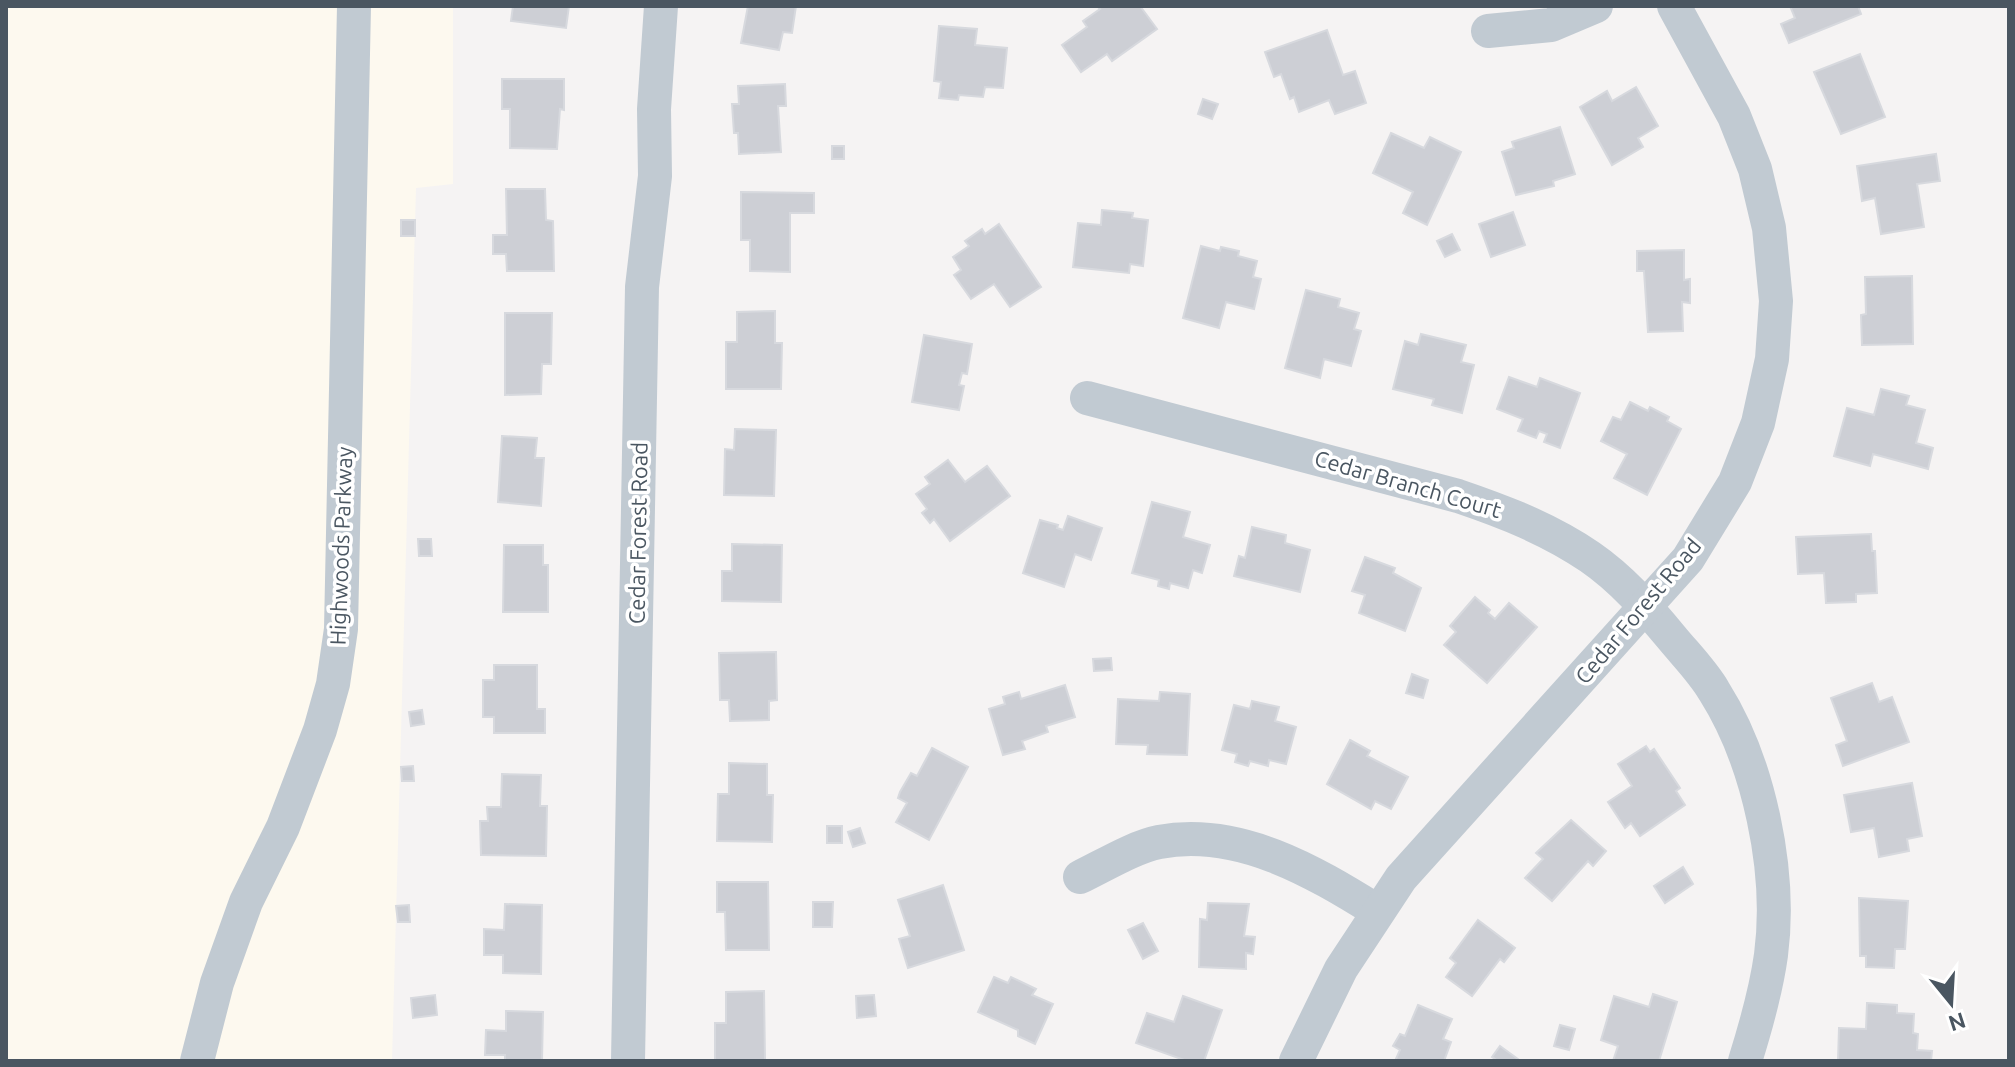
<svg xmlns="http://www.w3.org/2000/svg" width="2015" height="1067" viewBox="0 0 2015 1067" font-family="Ubuntu,sans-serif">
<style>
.commercial{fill:#fdf9ef}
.building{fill:#cdcfd5;stroke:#d7d9de;stroke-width:2}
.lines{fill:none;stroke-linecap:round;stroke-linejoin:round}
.minor{stroke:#c1cad2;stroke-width:34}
.labels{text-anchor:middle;stroke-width:7;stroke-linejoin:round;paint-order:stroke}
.street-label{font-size:22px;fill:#4a5661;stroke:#fff}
</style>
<rect width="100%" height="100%" fill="#f5f3f3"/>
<path class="commercial" d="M 6,6 L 453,6 L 453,184 L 416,188 L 392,1061 L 6,1061 Z"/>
<g class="building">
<path d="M 513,6 L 569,6 L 566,28 L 511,21 Z"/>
<path d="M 745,6 L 796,6 L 792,33 L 783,32 L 779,50 L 741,43 L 748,6 Z"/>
<path d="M 1097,6 L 1140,6 L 1157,29 L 1112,61 L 1107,54 L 1081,72 L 1062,45 L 1087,27 L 1083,21 L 1100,9 Z"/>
<path d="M 1790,6 L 1858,6 L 1861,14 L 1789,43 L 1781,24 L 1795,18 Z"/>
<path d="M 939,26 L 977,29 L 975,45 L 1007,48 L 1003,88 L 985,87 L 983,97 L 959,95 L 958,100 L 939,98 L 941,82 L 934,81 Z"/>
<path d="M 1327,30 L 1343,75 L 1355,71 L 1366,103 L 1335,114 L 1329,100 L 1299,112 L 1294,97 L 1290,99 L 1281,74 L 1274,77 L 1265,52 Z"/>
<path d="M 1860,54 L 1885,117 L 1841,134 L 1814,72 Z"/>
<path d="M 502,79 L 564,79 L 564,110 L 560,109 L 557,149 L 510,148 L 510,109 L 502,109 Z"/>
<path d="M 785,84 L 786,106 L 778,106 L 781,152 L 739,154 L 738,133 L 734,133 L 732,104 L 739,104 L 738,86 Z"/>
<path d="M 1636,87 L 1658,126 L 1638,138 L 1643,147 L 1612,165 L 1580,107 L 1607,91 L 1612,101 Z"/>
<path d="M 1203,99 L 1218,104 L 1212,119 L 1198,114 Z"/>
<path d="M 1560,127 L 1575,174 L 1553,181 L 1554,186 L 1516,195 L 1502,152 L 1514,148 L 1512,142 Z"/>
<path d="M 1391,133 L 1424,148 L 1430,137 L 1461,152 L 1427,225 L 1403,213 L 1413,192 L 1373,173 Z"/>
<rect x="832" y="146" width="12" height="13"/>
<path d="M 1936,154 L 1940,181 L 1917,184 L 1924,227 L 1881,234 L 1875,198 L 1862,201 L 1857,166 Z"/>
<path d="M 506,189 L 545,189 L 546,220 L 553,221 L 554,271 L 507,271 L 506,254 L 493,254 L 493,235 L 507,235 Z"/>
<path d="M 741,192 L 814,193 L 814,213 L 790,213 L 790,272 L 750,271 L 750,240 L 741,240 Z"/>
<path d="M 1102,210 L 1133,213 L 1132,218 L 1148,220 L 1143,266 L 1130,264 L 1129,273 L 1073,267 L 1078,223 L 1101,225 Z"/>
<path d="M 1513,212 L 1525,245 L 1491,257 L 1479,224 Z"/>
<rect x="401" y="220" width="14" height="16"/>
<path d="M 999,224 L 1041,287 L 1010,307 L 994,284 L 971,299 L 954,275 L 961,270 L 953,257 L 969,246 L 965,241 L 982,229 L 985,234 Z"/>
<path d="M 1452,234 L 1460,250 L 1445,257 L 1437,241 Z"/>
<path d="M 1201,246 L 1220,251 L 1221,247 L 1239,251 L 1238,256 L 1257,261 L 1253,277 L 1261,279 L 1254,309 L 1226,302 L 1219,328 L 1183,318 Z"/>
<path d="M 1684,250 L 1684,280 L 1690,279 L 1690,303 L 1682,302 L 1683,331 L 1648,332 L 1644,271 L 1637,271 L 1637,251 Z"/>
<path d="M 1912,276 L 1913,344 L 1862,345 L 1861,315 L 1866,314 L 1865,277 Z"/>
<path d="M 1306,290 L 1340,299 L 1338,307 L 1359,313 L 1354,329 L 1361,331 L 1351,366 L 1324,359 L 1320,378 L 1285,368 Z"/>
<path d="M 775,311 L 775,343 L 782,343 L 781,389 L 726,389 L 726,342 L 737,342 L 737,312 Z"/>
<path d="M 505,313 L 552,313 L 551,364 L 542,364 L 541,394 L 505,395 Z"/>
<path d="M 1421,334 L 1466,345 L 1461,362 L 1474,365 L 1462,413 L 1432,405 L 1434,399 L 1393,389 L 1405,341 L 1418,345 Z"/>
<path d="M 924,335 L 972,344 L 967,374 L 962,373 L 959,385 L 964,386 L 959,410 L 912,402 Z"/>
<path d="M 1509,377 L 1537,387 L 1540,378 L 1580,393 L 1560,448 L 1544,442 L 1547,434 L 1539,431 L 1536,438 L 1518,431 L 1523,419 L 1497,409 Z"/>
<path d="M 1881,389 L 1909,396 L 1906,405 L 1925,410 L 1916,443 L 1933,448 L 1928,469 L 1873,454 L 1870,466 L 1834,456 L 1847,408 L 1874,415 Z"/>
<path d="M 1630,402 L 1648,411 L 1650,407 L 1669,417 L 1667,421 L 1681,429 L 1647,495 L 1614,478 L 1627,454 L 1601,441 L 1613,417 L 1621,420 Z"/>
<path d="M 735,429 L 776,430 L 774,496 L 724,495 L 725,449 L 734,450 Z"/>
<path d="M 502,436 L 537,438 L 535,458 L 544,458 L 541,506 L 498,502 Z"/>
<path d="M 948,460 L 965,482 L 987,466 L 1010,496 L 950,541 L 934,519 L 930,523 L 922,513 L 927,509 L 916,494 L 930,484 L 925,477 Z"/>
<path d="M 1152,502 L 1190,512 L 1183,537 L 1210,545 L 1202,573 L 1193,570 L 1188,588 L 1170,583 L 1169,589 L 1158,586 L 1159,580 L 1132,573 Z"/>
<path d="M 1068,516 L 1102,528 L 1091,560 L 1075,554 L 1064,587 L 1023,573 L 1040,520 L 1058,525 L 1057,528 L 1063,530 Z"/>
<path d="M 1252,527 L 1286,535 L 1285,543 L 1310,550 L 1300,592 L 1234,576 L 1239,556 L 1245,558 Z"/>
<path d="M 1871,534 L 1872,551 L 1875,551 L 1877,593 L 1856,594 L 1856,602 L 1826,603 L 1824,573 L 1798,574 L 1796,537 Z"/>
<path d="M 418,539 L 431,539 L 432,556 L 419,556 Z"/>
<path d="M 732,544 L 782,545 L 781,602 L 722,601 L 722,571 L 732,571 Z"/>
<path d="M 504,545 L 543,545 L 543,565 L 548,565 L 548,612 L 503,612 Z"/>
<path d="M 1365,557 L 1395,568 L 1393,573 L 1421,588 L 1405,631 L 1359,613 L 1365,595 L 1352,591 Z"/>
<path d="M 1475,597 L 1490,610 L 1488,613 L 1495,619 L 1509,603 L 1537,627 L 1487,683 L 1444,645 L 1456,632 L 1450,626 Z"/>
<path d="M 776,652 L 777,700 L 769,701 L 769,720 L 730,721 L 729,700 L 720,700 L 719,653 Z"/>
<path d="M 1111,658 L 1112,670 L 1094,671 L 1093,659 Z"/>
<path d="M 494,665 L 537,665 L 537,709 L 545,709 L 545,733 L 494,733 L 494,717 L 483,717 L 483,680 L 494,680 Z"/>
<path d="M 1412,674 L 1428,680 L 1423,698 L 1406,693 Z"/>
<path d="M 1872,683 L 1879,702 L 1892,697 L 1909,742 L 1843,766 L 1836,745 L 1847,741 L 1831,698 Z"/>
<path d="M 1065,685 L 1075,717 L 1046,726 L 1048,732 L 1022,741 L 1025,749 L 1003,755 L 989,709 L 1005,704 L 1003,697 L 1019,692 L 1021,699 Z"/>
<path d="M 1160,692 L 1190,694 L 1187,755 L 1147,754 L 1148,745 L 1116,744 L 1118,699 L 1159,701 Z"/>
<path d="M 1252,701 L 1279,707 L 1275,721 L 1296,727 L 1286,764 L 1269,760 L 1268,766 L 1250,761 L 1248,766 L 1235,762 L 1237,754 L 1222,750 L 1234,705 L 1250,709 Z"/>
<path d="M 422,710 L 424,724 L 411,726 L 409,712 Z"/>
<path d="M 1350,740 L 1370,751 L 1367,756 L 1408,777 L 1391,809 L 1375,801 L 1371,809 L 1327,784 Z"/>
<path d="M 1646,746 L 1650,752 L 1654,749 L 1680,788 L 1676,791 L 1685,805 L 1640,836 L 1631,823 L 1625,828 L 1608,802 L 1632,786 L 1618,764 Z"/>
<path d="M 932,748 L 968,767 L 929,840 L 896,822 L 907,803 L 898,798 L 900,792 L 911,773 L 917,776 Z"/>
<path d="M 729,763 L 767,764 L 767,795 L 773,795 L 772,842 L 717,841 L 718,794 L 729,794 Z"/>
<path d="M 413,766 L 414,781 L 402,781 L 401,767 Z"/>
<path d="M 502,774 L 541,775 L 540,806 L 547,806 L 546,856 L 481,855 L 480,821 L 488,821 L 487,807 L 501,807 Z"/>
<path d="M 1912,783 L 1922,836 L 1907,839 L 1909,851 L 1879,857 L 1874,828 L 1851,832 L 1844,795 Z"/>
<path d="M 1571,820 L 1606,851 L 1593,866 L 1588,861 L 1552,901 L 1525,878 L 1543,859 L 1536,853 Z"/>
<rect x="827" y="826" width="15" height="17"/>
<path d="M 860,828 L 865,843 L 853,847 L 848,832 Z"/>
<path d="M 1683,867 L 1693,884 L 1665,903 L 1654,886 Z"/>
<path d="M 717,882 L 768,882 L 769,950 L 726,950 L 725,912 L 717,912 Z"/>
<path d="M 943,885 L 964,950 L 908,968 L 899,939 L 910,936 L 898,900 Z"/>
<path d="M 1859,898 L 1908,901 L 1905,949 L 1895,949 L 1894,968 L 1866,967 L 1866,956 L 1860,956 Z"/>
<path d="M 813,902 L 833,902 L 832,927 L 813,927 Z"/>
<path d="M 1208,903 L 1249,904 L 1244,936 L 1255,937 L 1253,954 L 1246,953 L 1246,969 L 1199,967 L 1200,919 L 1207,920 Z"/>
<path d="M 505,904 L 542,905 L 541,974 L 503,973 L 503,955 L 484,955 L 484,929 L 504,930 Z"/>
<path d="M 409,905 L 410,922 L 398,922 L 396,906 Z"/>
<path d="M 1478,920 L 1515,948 L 1504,962 L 1500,959 L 1472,996 L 1446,977 L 1456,963 L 1450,958 Z"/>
<path d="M 1143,923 L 1158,951 L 1143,959 L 1128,930 Z"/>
<path d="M 994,977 L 1008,983 L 1011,977 L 1036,989 L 1032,995 L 1053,1004 L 1035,1044 L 1018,1036 L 1018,1030 L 978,1012 Z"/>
<path d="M 764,991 L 765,1061 L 715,1061 L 715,1023 L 726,1023 L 726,992 Z"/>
<path d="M 1653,994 L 1677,1002 L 1659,1061 L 1613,1061 L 1618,1046 L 1601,1040 L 1614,996 L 1649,1007 Z"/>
<path d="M 435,995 L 437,1015 L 413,1018 L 411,998 Z"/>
<path d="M 874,995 L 876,1016 L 857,1018 L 856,996 Z"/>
<path d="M 1183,996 L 1222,1010 L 1204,1061 L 1187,1061 L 1136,1043 L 1147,1013 L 1174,1022 Z"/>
<path d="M 1867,1003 L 1897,1005 L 1897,1013 L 1914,1014 L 1913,1033 L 1918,1034 L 1917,1050 L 1932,1051 L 1931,1061 L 1838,1061 L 1839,1028 L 1866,1029 Z"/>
<path d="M 1418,1005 L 1452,1019 L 1443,1039 L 1451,1042 L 1444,1061 L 1395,1061 L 1400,1050 L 1393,1046 L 1400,1034 L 1405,1036 Z"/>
<path d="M 506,1011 L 543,1012 L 542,1061 L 505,1061 L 505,1055 L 485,1055 L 486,1030 L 506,1031 Z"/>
<path d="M 1560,1025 L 1575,1029 L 1569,1050 L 1554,1046 Z"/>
<path d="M 1500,1046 L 1518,1059 L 1516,1061 L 1498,1061 L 1492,1057 Z"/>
</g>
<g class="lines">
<g class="minor">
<path d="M 1488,31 L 1551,25 L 1596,6"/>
<path d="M 1087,398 L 1458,496 C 1505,512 1549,529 1590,557 C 1622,579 1648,609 1672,638 C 1686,655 1703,672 1714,691 C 1759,762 1782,871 1771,955 C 1766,991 1756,1026 1745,1061"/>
<path d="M 1080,877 C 1103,866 1134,847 1159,842 C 1238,827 1313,871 1377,911"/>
<path d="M 197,1061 L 217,983 L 246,902 L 283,827 L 320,730 L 333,684 L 341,629 L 354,6"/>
<path d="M 628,1061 L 642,287 L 655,176 L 654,109 L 661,6"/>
<path d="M 1296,1061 L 1341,969 L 1401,878 L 1688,559 L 1735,482 L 1758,423 L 1772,359 L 1776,301 L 1769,228 L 1755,169 L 1734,116 L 1674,6"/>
</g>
</g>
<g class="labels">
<g class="street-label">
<text transform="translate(1408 484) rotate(16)" y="8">Cedar Branch Court</text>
<text transform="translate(638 533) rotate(-89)" y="8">Cedar Forest Road</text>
<text transform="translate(341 546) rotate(-88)" y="8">Highwoods Parkway</text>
<text transform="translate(1638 611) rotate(-50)" y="8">Cedar Forest Road</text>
</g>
</g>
<rect width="2015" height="1067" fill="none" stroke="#4a5661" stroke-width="16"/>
<g transform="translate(1951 1003) rotate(162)" stroke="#ffffff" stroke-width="6" paint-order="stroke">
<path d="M0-6L14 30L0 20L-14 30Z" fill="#4a5661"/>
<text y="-12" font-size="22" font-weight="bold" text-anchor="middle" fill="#4a5661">N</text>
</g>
</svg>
